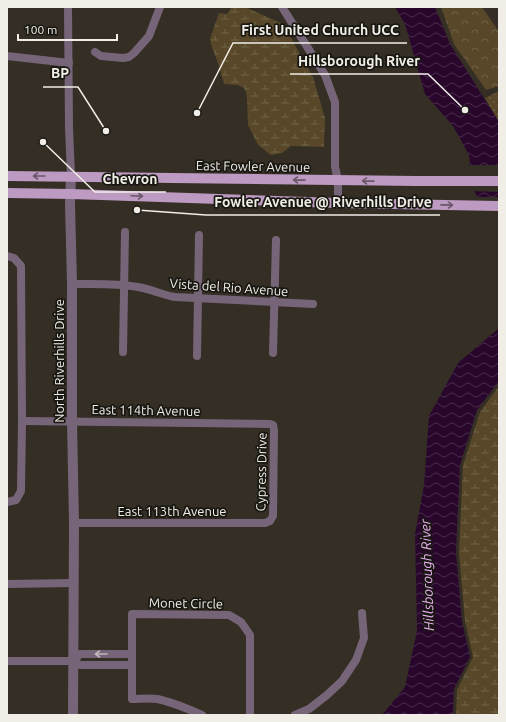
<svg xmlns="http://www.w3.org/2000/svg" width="506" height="722" viewBox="0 0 506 722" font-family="Ubuntu,sans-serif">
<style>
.forest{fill:url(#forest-crowns)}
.wetland{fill:url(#wetland-marsh)}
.park{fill:url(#park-dots)}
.water{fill:url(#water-waves)}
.pier{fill:#342e24}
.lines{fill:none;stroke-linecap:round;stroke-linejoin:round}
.minor{stroke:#766578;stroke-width:8}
.tertiary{stroke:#766578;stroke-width:10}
.primary{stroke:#bc9ac1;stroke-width:10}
.oneway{stroke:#6a586a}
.oneway2{stroke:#c0b7bb}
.labels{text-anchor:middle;stroke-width:3.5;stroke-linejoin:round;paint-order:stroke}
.street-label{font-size:13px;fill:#f1eee7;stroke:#191712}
.water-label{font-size:14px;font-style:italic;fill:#e7adee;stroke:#191712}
.leader{fill:none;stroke:#f1eee7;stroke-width:1.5}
.callout-dot{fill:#f1eee7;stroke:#191712;stroke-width:1.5}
.callout-label{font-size:14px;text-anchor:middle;font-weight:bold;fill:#f1eee7;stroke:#191712;stroke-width:3.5;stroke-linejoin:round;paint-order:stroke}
</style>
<defs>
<pattern id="forest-crowns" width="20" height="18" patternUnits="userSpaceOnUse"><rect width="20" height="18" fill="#584829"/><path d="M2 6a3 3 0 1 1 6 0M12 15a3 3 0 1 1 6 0" fill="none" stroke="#706348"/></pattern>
<pattern id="wetland-marsh" width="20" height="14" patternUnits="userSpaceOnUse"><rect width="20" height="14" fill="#584829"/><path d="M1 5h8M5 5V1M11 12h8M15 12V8" fill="none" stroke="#706348"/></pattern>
<pattern id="park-dots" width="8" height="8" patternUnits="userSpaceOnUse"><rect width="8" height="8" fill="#584829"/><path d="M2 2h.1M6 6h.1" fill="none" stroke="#706348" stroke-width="1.8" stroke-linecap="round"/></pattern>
<pattern id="water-waves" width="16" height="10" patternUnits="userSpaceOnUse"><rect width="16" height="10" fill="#29072d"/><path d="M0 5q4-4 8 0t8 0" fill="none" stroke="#482b4b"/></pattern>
</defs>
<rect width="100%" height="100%" fill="#342e24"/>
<path class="forest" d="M 441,7 L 482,7 L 499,32 L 499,86 L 486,90 L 454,44 Z"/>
<g class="wetland">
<path d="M 232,7 L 245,7 L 283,24 L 313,77 L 325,118 L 324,147 L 291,146 L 282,153 L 271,155 L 258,145 L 248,125 L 247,100 L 246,92 L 244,88 L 238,85 L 224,84 L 219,66 L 212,47 L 210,39 L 219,13 L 227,14 Z"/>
<path d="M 499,386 L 499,715 L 456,715 L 457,690 L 473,657 L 465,621 L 459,552 L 463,465 L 480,412 Z"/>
</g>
<path class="park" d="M 499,91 L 499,122 L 485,98 Z"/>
<g class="water">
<path d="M 395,7 L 435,7 L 450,44 L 499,122 L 499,216 L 483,207 L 464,173 L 470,163 L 469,155 L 453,126 L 425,94 L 405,24 Z"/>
<path d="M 499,328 L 499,381 L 477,410 L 460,465 L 456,552 L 462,621 L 470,657 L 454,689 L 453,715 L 382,715 L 405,687 L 417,631 L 415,534 L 424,485 L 429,416 L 458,363 Z"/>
</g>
<g class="pier">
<path d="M 467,165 L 499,165 L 499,192 L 472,191 L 462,173 Z"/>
<path d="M 475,197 L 499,197 L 499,215 L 492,214 L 482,209 Z"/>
</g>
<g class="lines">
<g class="minor">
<path d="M 68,7 L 69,127 L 71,176"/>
<path d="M 282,7 L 325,75 L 335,102 L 335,167 L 338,180 L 338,203"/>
<path d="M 95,52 L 101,56 L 123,58 L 129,57 L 134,53 L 149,36 L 160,7"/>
<path d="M 7,56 L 69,63"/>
<path d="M 7,256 L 14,258 L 21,266 L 22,421 L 21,491 L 16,500 L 7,502"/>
<path d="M 72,284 C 93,284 117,283 138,287 C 151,289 162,295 175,297 L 313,304"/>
<path d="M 123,352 L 125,232"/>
<path d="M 273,353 L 276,240"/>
<path d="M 197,356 L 199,235"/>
<path d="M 22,421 L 270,424 L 273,425 L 274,430 L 273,516 L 270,521 L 265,523 L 74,523"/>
<path d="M 7,584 L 74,583"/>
<path d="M 7,661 L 74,661 L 80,665 L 132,665"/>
<path d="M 74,661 L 80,654 L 132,654"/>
<path d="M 202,715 C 188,709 173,702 157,699 C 149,698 140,699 132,699 L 132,614 L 229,615 L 241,622 L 250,635 L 250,715"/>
<path d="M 295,715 L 309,709 L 327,695 L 342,681 L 356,660 L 364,638 L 362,613"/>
</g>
<path class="tertiary" d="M 71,176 L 70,203 L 72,284 L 72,421 L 74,523 L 73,715"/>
<g class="primary">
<path d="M 7,176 L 416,181 L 499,181"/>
<path d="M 7,193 L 71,194 L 338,203 L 499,206"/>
</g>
</g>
<defs><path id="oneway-shaft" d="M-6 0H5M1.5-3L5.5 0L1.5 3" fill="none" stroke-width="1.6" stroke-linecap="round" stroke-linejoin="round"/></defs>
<g class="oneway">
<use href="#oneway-shaft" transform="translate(39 176) rotate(-180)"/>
<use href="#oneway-shaft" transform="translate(299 180) rotate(-179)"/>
<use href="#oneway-shaft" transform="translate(368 181) rotate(-179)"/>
<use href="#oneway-shaft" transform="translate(137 196) rotate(2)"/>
<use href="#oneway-shaft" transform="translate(447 205) rotate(1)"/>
</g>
<use class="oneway2" href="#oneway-shaft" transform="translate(101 654) rotate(180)"/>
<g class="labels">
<g class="street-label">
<text transform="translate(253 166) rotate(1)" y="5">East Fowler Avenue</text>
<text transform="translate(229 287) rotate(4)" y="5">Vista del Rio Avenue</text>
<text transform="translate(59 361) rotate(-90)" y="5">North Riverhills Drive</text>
<text transform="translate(146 410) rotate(1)" y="5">East 114th Avenue</text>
<text transform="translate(261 472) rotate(-89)" y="5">Cypress Drive</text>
<text x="172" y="516">East 113th Avenue</text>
<text transform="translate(186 603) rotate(1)" y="5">Monet Circle</text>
</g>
<g class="water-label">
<text transform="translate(427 575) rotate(-92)" y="5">Hillsborough River</text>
</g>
</g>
<path class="leader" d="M197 113L233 43H407M465 110L428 74H290M106 131L78 87H43M43 142L95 192H166M137 210L206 215H440"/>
<g class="callout-dot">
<circle cx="197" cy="113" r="4"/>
<circle cx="465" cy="110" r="4"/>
<circle cx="106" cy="131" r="4"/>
<circle cx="43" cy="142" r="4"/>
<circle cx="137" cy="210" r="4"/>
</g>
<g class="callout-label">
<text x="320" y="35">First United Church UCC</text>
<text x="359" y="66">Hillsborough River</text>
<text x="60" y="78">BP</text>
<text x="130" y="184">Chevron</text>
<text x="323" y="207">Fowler Avenue @ Riverhills Drive</text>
</g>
<rect width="506" height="722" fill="none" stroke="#f1eee7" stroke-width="16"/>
<path d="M18 34v6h99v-6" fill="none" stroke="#f1eee7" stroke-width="2"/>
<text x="24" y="34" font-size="12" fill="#f1eee7" stroke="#191712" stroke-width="3" paint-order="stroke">100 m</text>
</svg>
